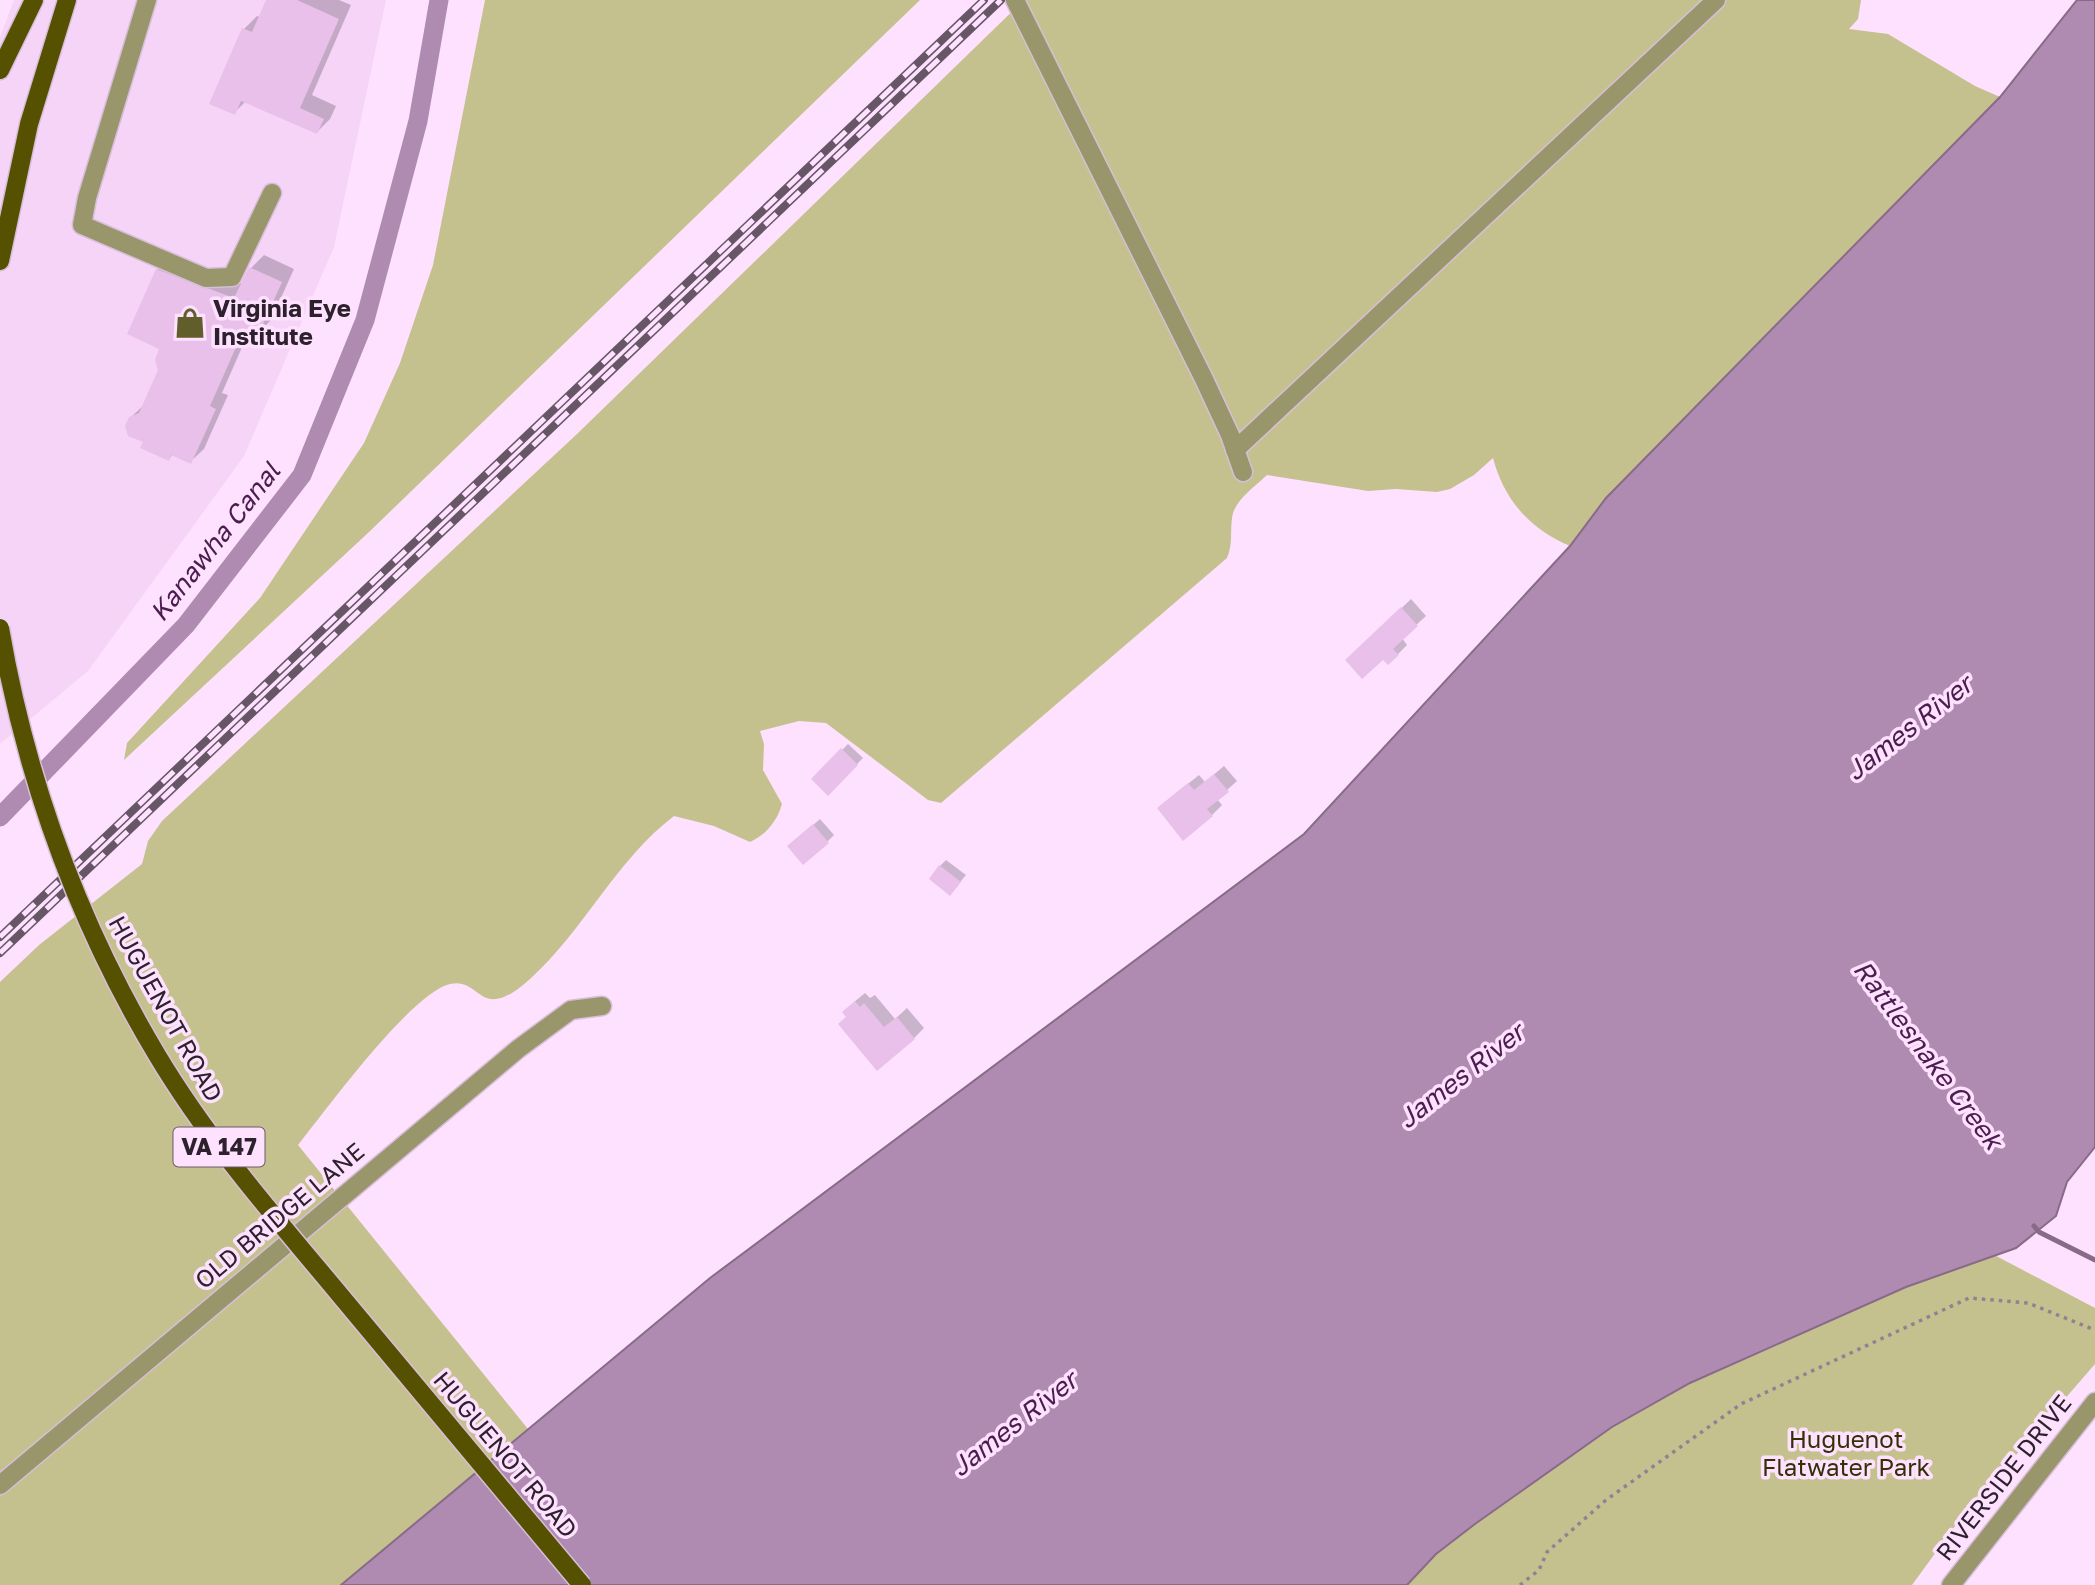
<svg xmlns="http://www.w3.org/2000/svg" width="2095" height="1585" viewBox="0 0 2095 1585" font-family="'Golos Text',sans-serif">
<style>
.built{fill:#f6d4f8}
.green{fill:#c5c18e}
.water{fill:#af8ab1;stroke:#886a89;stroke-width:2}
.shadow{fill:#0003}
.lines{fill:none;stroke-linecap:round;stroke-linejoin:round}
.stream{stroke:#886a89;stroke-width:5}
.canal{stroke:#af8ab1;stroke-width:19}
.building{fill:#e8c0e9}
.minor-casing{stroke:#d7bed8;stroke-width:21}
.major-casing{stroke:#d7bed8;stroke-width:21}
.path{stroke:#938094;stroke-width:3.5;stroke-dasharray:3.5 5;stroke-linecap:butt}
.minor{stroke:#99966c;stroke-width:18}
.major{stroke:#565001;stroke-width:18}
.rail-casing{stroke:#665666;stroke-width:8}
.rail{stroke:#fde1fe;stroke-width:5;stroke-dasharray:16;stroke-linecap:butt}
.major-bridge-casing{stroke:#d7bed8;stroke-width:21;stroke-linecap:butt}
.major-bridge{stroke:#565001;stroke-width:18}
.labels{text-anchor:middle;stroke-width:7;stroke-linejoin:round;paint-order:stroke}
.shield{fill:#fde1fe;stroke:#6b5b6b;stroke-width:2}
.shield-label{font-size:23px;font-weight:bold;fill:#2c212c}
.poi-label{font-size:24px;font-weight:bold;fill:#2c212c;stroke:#fde1fe;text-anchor:start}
.street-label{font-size:24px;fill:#2c212c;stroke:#fde1fe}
.park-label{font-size:24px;fill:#333004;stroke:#fde1fe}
.water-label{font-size:26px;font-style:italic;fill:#4b1c4e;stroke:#fde1fe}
</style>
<rect width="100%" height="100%" fill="#fde1fe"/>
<path class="built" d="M 14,0 L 386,0 L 334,247 L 244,456 L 88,671 L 0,744 L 0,37 Z"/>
<g class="green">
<path d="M 485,0 L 920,0 L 369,532 L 124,760 L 127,743 L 260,598 L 364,443 L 400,363 L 433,265 Z"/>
<path d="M 1024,0 L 1861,0 L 1858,19 L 1849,29 L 1888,34 L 1975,86 L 2000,97 L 1606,498 L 1570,546 C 1530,529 1504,500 1493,458 L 1474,475 L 1450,489 L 1437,492 L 1396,489 L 1368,491 L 1267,475 C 1255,487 1234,500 1232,518 C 1230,533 1233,544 1227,558 L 941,803 L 928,800 L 826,723 L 799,721 L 760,731 L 764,744 L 763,770 L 782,804 C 777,821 767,834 750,842 L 714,826 L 674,816 C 617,859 584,930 530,979 C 479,1025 482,977 450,984 C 410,994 327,1109 298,1145 L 528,1429 L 341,1585 L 0,1585 L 0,982 L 39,945 L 142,864 L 148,841 L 162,821 L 577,434 Z"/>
<path d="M 1962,1238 L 2095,1308 L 2095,1364 L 1958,1522 L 1912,1585 L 1407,1585 L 1436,1554 L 1475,1524 L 1612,1427 L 1690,1383 L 1819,1324 Z"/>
</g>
<path class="water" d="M 2077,0 L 2095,0 L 2095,1147 L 2067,1182 L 2056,1216 L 2016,1248 L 1906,1287 L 1690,1383 L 1612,1427 L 1475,1524 L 1436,1554 L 1407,1585 L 341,1585 L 710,1278 L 1304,834 L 1570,546 L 1606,498 L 2000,97 Z"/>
<g class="shadow">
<path d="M 268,0 L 339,0 L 351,5 L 312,95 L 336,106 L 330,119 L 317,132 L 246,101 L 234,113 L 244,29 L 257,16 L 260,17 Z"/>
<path d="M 264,255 L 294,269 L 271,320 L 258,333 L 250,329 L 222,393 L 228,395 L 204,449 L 190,462 L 173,454 L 169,459 L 145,442 L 130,418 L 145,404 L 160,370 L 157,270 L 171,257 L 243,284 L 251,268 Z"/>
<path d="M 1411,599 L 1426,616 L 1402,638 L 1407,645 L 1398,654 L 1348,660 Z"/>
<path d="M 848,744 L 863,758 L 828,793 L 814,779 Z"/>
<path d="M 1224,766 L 1237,781 L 1217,799 L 1222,805 L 1212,815 L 1169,799 L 1199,775 L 1205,782 Z"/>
<path d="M 820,819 L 834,835 L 828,841 L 796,840 Z"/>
<path d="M 946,860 L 966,875 L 956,887 L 940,866 Z"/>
<path d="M 865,993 L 870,998 L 875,995 L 895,1019 L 907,1008 L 924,1028 L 914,1038 L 848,1016 L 854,1002 Z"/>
</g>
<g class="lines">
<path class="stream" d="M 2034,1226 L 2039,1232 L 2095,1260"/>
<path class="canal" d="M 0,817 L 186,625 L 302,475 L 365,320 L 418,121 L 439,0"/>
</g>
<g class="building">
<path d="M 266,0 L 297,0 L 339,19 L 300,108 L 324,119 L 317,134 L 241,101 L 235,115 L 209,104 L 242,28 L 252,32 Z"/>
<path d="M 249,267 L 282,282 L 258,335 L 244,329 L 210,406 L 216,409 L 191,464 L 171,455 L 169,461 L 140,448 L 143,442 L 128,436 L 125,426 L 129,417 L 139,413 L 158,370 L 155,360 L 159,349 L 127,334 L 156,269 L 234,298 Z"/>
<path d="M 1401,607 L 1418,626 L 1393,649 L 1399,655 L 1388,665 L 1383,660 L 1362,679 L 1345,660 Z"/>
<path d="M 841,748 L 858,765 L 828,796 L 811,779 Z"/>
<path d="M 1214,774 L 1229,792 L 1207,809 L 1213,816 L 1183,841 L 1157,808 L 1188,783 L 1194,790 Z"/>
<path d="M 813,824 L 829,843 L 803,865 L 787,846 Z"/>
<path d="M 939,865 L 961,882 L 950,896 L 929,879 Z"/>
<path d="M 855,1001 L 860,1007 L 864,1003 L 884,1027 L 897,1017 L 915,1039 L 877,1071 L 838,1024 L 846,1017 L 842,1012 Z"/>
</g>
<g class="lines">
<defs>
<g id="minor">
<path d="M 147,0 L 87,198 L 82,225 L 206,278 L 232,277 L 272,193"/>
<path d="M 1015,0 L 1203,377 L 1230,435 L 1243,472"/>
<path d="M 1235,450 L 1716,0"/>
<path d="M 0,1485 L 518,1049 L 571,1010 L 602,1006"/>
<path d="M 1951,1585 L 2095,1402"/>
</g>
<g id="major">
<path d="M 0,70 L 34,0"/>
<path d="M 0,261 L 29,124 L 67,0"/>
</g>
</defs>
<use href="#minor" class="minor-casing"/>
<use href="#major" class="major-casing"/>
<path class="path" d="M 1520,1585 L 1539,1570 L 1547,1552 L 1606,1500 L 1741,1404 L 1969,1298 L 2028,1303 L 2095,1330"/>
<use href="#minor" class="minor"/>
<use href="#major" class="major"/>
<defs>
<g id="rail">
<path d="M 0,937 L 984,0"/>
<path d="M 0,953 L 1001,0"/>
</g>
</defs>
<use href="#rail" class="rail-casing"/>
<use href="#rail" class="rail"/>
<defs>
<path id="major-bridge" d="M 0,628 C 26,779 78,923 157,1055 C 209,1142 275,1217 340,1295 C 421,1392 501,1488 582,1585"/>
</defs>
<use href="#major-bridge" class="major-bridge-casing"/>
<use href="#major-bridge" class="major-bridge"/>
</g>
<defs>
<symbol id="shop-bare" viewBox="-9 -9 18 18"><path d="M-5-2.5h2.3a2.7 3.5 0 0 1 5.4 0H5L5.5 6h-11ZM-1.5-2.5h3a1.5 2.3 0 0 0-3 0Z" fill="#625e2b" stroke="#fde1fe" stroke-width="2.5" paint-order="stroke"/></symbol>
</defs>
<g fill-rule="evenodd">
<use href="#shop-bare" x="168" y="301" width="44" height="44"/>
</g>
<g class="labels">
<rect class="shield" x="173.5" y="1127.5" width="91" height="39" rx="5"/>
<g class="shield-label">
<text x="219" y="1155">VA 147</text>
</g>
<g class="poi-label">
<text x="213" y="317">Virginia Eye<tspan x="213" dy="28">Institute</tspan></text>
</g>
<g class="street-label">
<text transform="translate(165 1009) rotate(61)" y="8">HUGUENOT ROAD</text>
<text transform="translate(280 1216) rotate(-40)" y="8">OLD BRIDGE LANE</text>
<text transform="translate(505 1455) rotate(50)" y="8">HUGUENOT ROAD</text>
<text transform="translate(2004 1478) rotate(-52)" y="8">RIVERSIDE DRIVE</text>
</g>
<g class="park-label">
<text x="1846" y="1448">Huguenot<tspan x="1846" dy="28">Flatwater Park</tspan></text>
</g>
<g class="water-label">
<text transform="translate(215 542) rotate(-52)" y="9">Kanawha Canal</text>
<text transform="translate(1909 728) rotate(-38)" y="9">James River</text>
<text transform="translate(1928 1055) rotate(53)" y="9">Rattlesnake Creek</text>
<text transform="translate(1461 1076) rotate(-38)" y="9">James River</text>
<text transform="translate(1014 1424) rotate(-38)" y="9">James River</text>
</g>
</g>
</svg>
